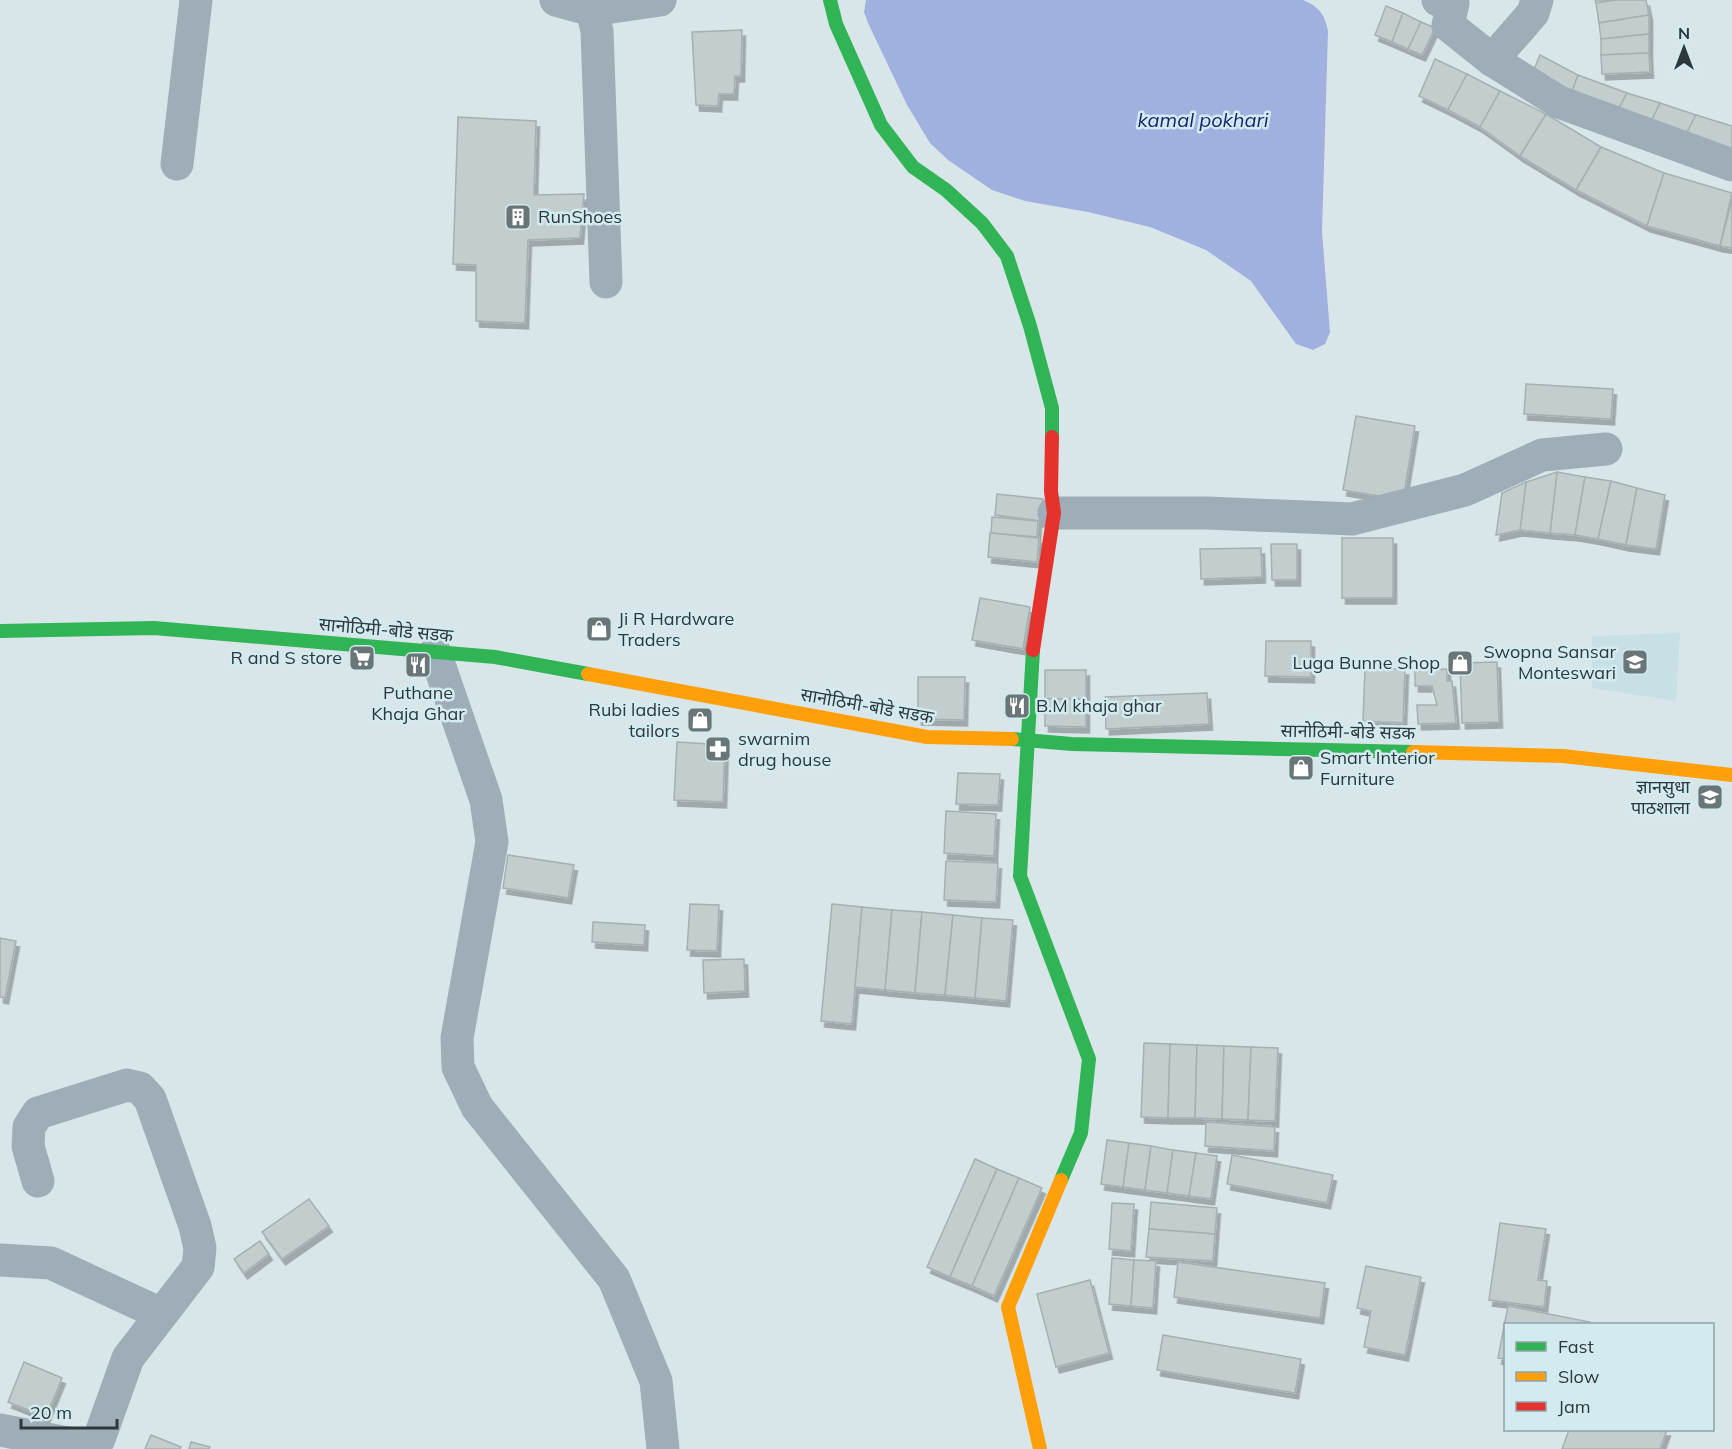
<svg xmlns="http://www.w3.org/2000/svg" width="1732" height="1449" viewBox="0 0 1732 1449" font-family="Mulish,'Noto Sans Devanagari',sans-serif">
<style>
.built{fill:#c7e0e5}
.water{fill:#a0b0df}
.building{fill:#c2cdcd;stroke:#a5b0b0;stroke-width:1.5;filter:url(#shadow)}
.lines{fill:none;stroke-linecap:round;stroke-linejoin:round}
.street{stroke:#9eadb7;stroke-width:33}
.fast{stroke:#30b455;stroke-width:14}
.slow{stroke:#ff9f0a;stroke-width:14}
.jam{stroke:#e5322d;stroke-width:14}
.labels{text-anchor:middle;stroke-width:5;stroke-linejoin:round;paint-order:stroke}
.poi-label{font-size:18px;fill:#2e383a;stroke:#d2ebf0;text-anchor:start}
.street-label{font-size:18px;fill:#2e383a;stroke:#d2ebf0}
.water-label{font-size:20px;font-style:italic;fill:#1c246f;stroke:#d2ebf0}
</style>
<defs>
<filter id="shadow"><feDropShadow dx="3.5" dy="6" stdDeviation="0" flood-color="#0004"/></filter>
</defs>
<rect width="100%" height="100%" fill="#d9e6e9"/>
<path class="built" d="M 1680,633 L 1676,701 L 1592,688 L 1592,636 Z"/>
<path class="water" d="M 866,0 L 1303,0 C 1319,6 1325,15 1328,31 L 1322,232 L 1330,332 L 1325,344 L 1313,350 L 1296,344 L 1251,281 L 1206,250 L 1150,227 L 1088,212 L 1025,201 L 992,190 L 948,160 L 930,143 L 907,105 L 868,23 L 864,12 Z"/>
<g class="building">
<path d="M 1595,0 L 1616,0 L 1596,3 Z"/>
<path d="M 1616,0 L 1646,0 L 1649,15 L 1599,23 L 1596,3 Z"/>
<path d="M 1386,6 L 1403,13 L 1392,42 L 1375,35 Z"/>
<path d="M 1403,13 L 1421,22 L 1408,49 L 1392,42 Z"/>
<path d="M 1649,15 L 1649,34 L 1601,39 L 1599,23 Z"/>
<path d="M 1421,22 L 1435,28 L 1422,55 L 1408,49 Z"/>
<path d="M 742,30 L 741,76 L 735,76 L 734,94 L 719,94 L 718,106 L 696,105 L 692,32 Z"/>
<path d="M 1649,34 L 1649,53 L 1601,55 L 1601,39 Z"/>
<path d="M 1649,53 L 1650,72 L 1602,74 L 1601,55 Z"/>
<path d="M 1540,55 L 1578,75 L 1569,100 L 1530,79 Z"/>
<path d="M 1435,59 L 1467,74 L 1448,110 L 1419,96 Z"/>
<path d="M 1467,74 L 1500,91 L 1480,127 L 1448,110 Z"/>
<path d="M 1578,75 L 1627,93 L 1615,116 L 1569,100 Z"/>
<path d="M 1500,91 L 1546,114 L 1520,156 L 1480,127 Z"/>
<path d="M 1627,93 L 1660,103 L 1649,126 L 1615,116 Z"/>
<path d="M 1660,103 L 1696,115 L 1684,138 L 1649,126 Z"/>
<path d="M 1546,114 L 1601,147 L 1576,190 L 1520,156 Z"/>
<path d="M 1696,115 L 1732,126 L 1732,151 L 1684,138 Z"/>
<path d="M 458,117 L 536,121 L 534,195 L 584,194 L 580,238 L 528,240 L 525,323 L 476,321 L 476,265 L 453,264 Z"/>
<path d="M 1601,147 L 1664,173 L 1647,226 L 1576,190 Z"/>
<path d="M 1664,173 L 1732,193 L 1720,246 L 1647,226 Z"/>
<path d="M 1732,200 L 1732,248 L 1720,246 Z"/>
<path d="M 1526,384 L 1613,389 L 1611,419 L 1524,414 Z"/>
<path d="M 1356,416 L 1415,426 L 1403,500 L 1343,490 Z"/>
<path d="M 1557,472 L 1585,477 L 1575,535 L 1550,533 Z"/>
<path d="M 1557,472 L 1550,533 L 1520,530 L 1526,482 Z"/>
<path d="M 1585,477 L 1611,481 L 1598,539 L 1575,535 Z"/>
<path d="M 1611,481 L 1637,488 L 1626,545 L 1598,539 Z"/>
<path d="M 1526,482 L 1520,530 L 1496,535 L 1502,493 Z"/>
<path d="M 1637,488 L 1665,495 L 1656,549 L 1626,545 Z"/>
<path d="M 997,494 L 1043,499 L 1041,521 L 995,515 Z"/>
<path d="M 992,517 L 1038,521 L 1037,537 L 991,533 Z"/>
<path d="M 990,533 L 1039,538 L 1037,562 L 988,557 Z"/>
<rect x="1342" y="538" width="51" height="60"/>
<path d="M 1271,544 L 1297,544 L 1297,580 L 1272,580 Z"/>
<path d="M 1261,548 L 1262,577 L 1201,579 L 1200,549 Z"/>
<path d="M 980,598 L 1030,607 L 1023,649 L 972,640 Z"/>
<path d="M 1266,641 L 1311,641 L 1311,677 L 1265,676 Z"/>
<path d="M 1497,662 L 1499,722 L 1462,723 L 1460,663 Z"/>
<path d="M 1365,668 L 1405,669 L 1403,723 L 1363,721 Z"/>
<path d="M 1447,669 L 1447,681 L 1452,681 L 1456,723 L 1418,724 L 1417,705 L 1437,705 L 1432,686 L 1415,686 L 1415,670 Z"/>
<rect x="1045" y="670" width="41" height="29"/>
<path d="M 918,677 L 965,677 L 964,720 L 918,719 Z"/>
<path d="M 1207,693 L 1209,724 L 1106,729 L 1105,697 Z"/>
<path d="M 1045,699 L 1086,699 L 1086,727 L 1045,726 Z"/>
<path d="M 677,742 L 725,745 L 723,802 L 674,800 Z"/>
<path d="M 958,773 L 1000,774 L 998,805 L 956,804 Z"/>
<path d="M 946,811 L 996,814 L 994,856 L 944,853 Z"/>
<path d="M 508,855 L 574,865 L 568,898 L 503,888 Z"/>
<path d="M 946,861 L 998,863 L 996,902 L 944,900 Z"/>
<path d="M 690,904 L 719,905 L 717,951 L 687,950 Z"/>
<path d="M 832,904 L 862,907 L 852,1024 L 821,1021 Z"/>
<path d="M 862,907 L 892,910 L 885,990 L 855,987 Z"/>
<path d="M 892,910 L 922,912 L 915,993 L 885,990 Z"/>
<path d="M 922,912 L 953,915 L 945,995 L 915,993 Z"/>
<path d="M 953,915 L 982,918 L 975,998 L 945,995 Z"/>
<path d="M 982,918 L 1013,920 L 1006,1001 L 975,998 Z"/>
<path d="M 593,922 L 645,925 L 644,945 L 592,942 Z"/>
<path d="M 0,938 L 16,941 L 5,998 L 0,997 Z"/>
<path d="M 744,959 L 745,991 L 704,993 L 703,960 Z"/>
<path d="M 1144,1043 L 1170,1044 L 1168,1118 L 1141,1117 Z"/>
<path d="M 1170,1044 L 1197,1045 L 1195,1118 L 1168,1118 Z"/>
<path d="M 1197,1045 L 1224,1046 L 1222,1119 L 1195,1118 Z"/>
<path d="M 1224,1046 L 1251,1047 L 1248,1120 L 1222,1119 Z"/>
<path d="M 1251,1047 L 1278,1048 L 1275,1121 L 1248,1120 Z"/>
<path d="M 1206,1122 L 1275,1127 L 1274,1151 L 1205,1146 Z"/>
<path d="M 1107,1140 L 1129,1143 L 1123,1187 L 1101,1184 Z"/>
<path d="M 1129,1143 L 1151,1146 L 1145,1190 L 1123,1187 Z"/>
<path d="M 1151,1146 L 1173,1150 L 1167,1193 L 1145,1190 Z"/>
<path d="M 1173,1150 L 1196,1153 L 1189,1196 L 1167,1193 Z"/>
<path d="M 1196,1153 L 1217,1156 L 1211,1199 L 1189,1196 Z"/>
<path d="M 1232,1155 L 1333,1175 L 1327,1203 L 1227,1184 Z"/>
<path d="M 975,1159 L 997,1169 L 950,1277 L 927,1267 Z"/>
<path d="M 997,1169 L 1019,1178 L 972,1286 L 950,1277 Z"/>
<path d="M 1019,1178 L 1042,1188 L 994,1296 L 972,1286 Z"/>
<path d="M 309,1199 L 329,1226 L 282,1259 L 262,1232 Z"/>
<path d="M 1151,1202 L 1217,1208 L 1215,1234 L 1149,1229 Z"/>
<path d="M 1112,1203 L 1134,1204 L 1131,1251 L 1109,1249 Z"/>
<path d="M 1500,1223 L 1546,1229 L 1538,1280 L 1547,1281 L 1544,1307 L 1489,1300 Z"/>
<path d="M 1149,1229 L 1215,1234 L 1213,1261 L 1146,1257 Z"/>
<path d="M 260,1241 L 269,1254 L 244,1273 L 234,1259 Z"/>
<path d="M 1112,1258 L 1134,1260 L 1131,1306 L 1109,1304 Z"/>
<path d="M 1134,1260 L 1156,1261 L 1153,1308 L 1131,1306 Z"/>
<path d="M 1178,1262 L 1325,1283 L 1320,1318 L 1174,1297 Z"/>
<path d="M 1366,1266 L 1421,1277 L 1405,1355 L 1364,1347 L 1371,1311 L 1357,1308 Z"/>
<path d="M 1090,1280 L 1109,1353 L 1056,1367 L 1037,1294 Z"/>
<path d="M 1508,1306 L 1590,1322 L 1590,1324 L 1506,1324 L 1506,1359 L 1498,1358 Z"/>
<path d="M 1163,1335 L 1301,1359 L 1295,1393 L 1157,1370 Z"/>
<path d="M 24,1362 L 62,1378 L 46,1417 L 8,1402 Z"/>
<path d="M 1569,1430 L 1667,1430 L 1660,1449 L 1562,1449 Z"/>
<path d="M 151,1435 L 181,1447 L 180,1449 L 145,1449 Z"/>
<path d="M 191,1442 L 210,1447 L 209,1449 L 189,1449 Z"/>
</g>
<g class="lines">
<g class="street">
<path d="M 556,0 L 592,10 L 660,0"/>
<path d="M 1438,0 L 1453,3 L 1448,25 L 1492,60 L 1559,102 L 1732,165"/>
<path d="M 592,10 L 597,31 L 606,282"/>
<path d="M 1492,60 L 1533,13 L 1537,0"/>
<path d="M 177,164 L 196,0"/>
<path d="M 1054,513 L 1207,513 L 1352,519 L 1465,490 L 1542,455 L 1606,449"/>
<path d="M 435,653 L 486,800 L 492,842 L 457,1038 L 458,1067 L 477,1107 L 614,1279 L 656,1381 L 663,1449"/>
<path d="M 0,1260 L 51,1263 L 161,1314"/>
<path d="M 0,1430 L 72,1444 L 91,1445 L 99,1439 L 128,1358 L 198,1267 L 200,1248 L 195,1226 L 150,1099 L 140,1088 L 127,1085 L 38,1113 L 29,1127 L 28,1146 L 38,1181"/>
</g>
<g class="fast">
<path d="M 830,0 L 836,24 L 881,125 L 913,167 L 946,190 L 982,223 L 1007,256 L 1030,326 L 1052,408 L 1052,437"/>
<path d="M 0,631 L 154,628 L 495,657 L 588,674"/>
<path d="M 1033,650 L 1020,876 L 1089,1059 L 1081,1133 L 1061,1180"/>
<path d="M 1012,739 L 1072,744 L 1413,752"/>
</g>
<g class="slow">
<path d="M 588,674 L 927,737 L 1012,739"/>
<path d="M 1413,752 L 1563,756 L 1732,775"/>
<path d="M 1040,1449 L 1008,1307 L 1061,1180"/>
</g>
<path class="jam" d="M 1033,650 L 1054,513 L 1051,491 L 1052,437"/>
</g>
<defs>
<symbol id="building-square" viewBox="-11 -11 22 22"><rect x="-9" y="-9" width="18" height="18" rx="4" fill="#6a7577" stroke="#d2ebf0"/><path d="M-4-6H4V6H1V3H-1V6H-4ZM-2.5-4.3h1.7v1.8h-1.7ZM.8-4.3h1.7v1.8H.8ZM-2.5-1h1.7V.8h-1.7ZM.8-1h1.7V.8H.8Z" fill="#fff"/></symbol>
<symbol id="shop-square" viewBox="-11 -11 22 22"><rect x="-9" y="-9" width="18" height="18" rx="4" fill="#6a7577" stroke="#d2ebf0"/><path d="M-5-2.5h2.3a2.7 3.5 0 0 1 5.4 0H5L5.5 6h-11ZM-1.5-2.5h3a1.5 2.3 0 0 0-3 0Z" fill="#fff"/></symbol>
<symbol id="supermarket-square" viewBox="-11 -11 22 22"><rect x="-9" y="-9" width="18" height="18" rx="4" fill="#6a7577" stroke="#d2ebf0"/><path d="M-6-5.5h2.5l.6 2H6L4.5 2H-2.5L-4.4-4H-6ZM-1.5 3.2a1.3 1.3 0 1 0 .1 0ZM3 3.2a1.3 1.3 0 1 0 .1 0Z" fill="#fff"/></symbol>
<symbol id="school-square" viewBox="-11 -11 22 22"><rect x="-9" y="-9" width="18" height="18" rx="4" fill="#6a7577" stroke="#d2ebf0"/><path d="M0-5L7-2L0 1L-7-2ZM-4 1L0 2.5L4 1V4Q0 6-4 4Z" fill="#fff"/></symbol>
<symbol id="restaurant-square" viewBox="-11 -11 22 22"><rect x="-9" y="-9" width="18" height="18" rx="4" fill="#6a7577" stroke="#d2ebf0"/><path d="M-5-6h1v4h1v-4h1v4h1v-4h1v5L-1.5 .5V6h-2V.5L-5-1ZM5-6V6H3V1.5H1.5Q1.5-4 5-6Z" fill="#fff"/></symbol>
<symbol id="pharmacy-square" viewBox="-11 -11 22 22"><rect x="-9" y="-9" width="18" height="18" rx="4" fill="#6a7577" stroke="#d2ebf0"/><path d="M-2-6h4v4h4v4h-4v4h-4v-4h-4v-4h4Z" fill="#fff"/></symbol>
</defs>
<g fill-rule="evenodd">
<use href="#building-square" x="503" y="202" width="30" height="30"/>
<use href="#shop-square" x="584" y="614" width="30" height="30"/>
<use href="#supermarket-square" x="347" y="643" width="30" height="30"/>
<use href="#school-square" x="1620" y="647" width="30" height="30"/>
<use href="#shop-square" x="1445" y="648" width="30" height="30"/>
<use href="#restaurant-square" x="403" y="650" width="30" height="30"/>
<use href="#restaurant-square" x="1002" y="691" width="30" height="30"/>
<use href="#shop-square" x="685" y="705" width="30" height="30"/>
<use href="#pharmacy-square" x="703" y="734" width="30" height="30"/>
<use href="#shop-square" x="1286" y="753" width="30" height="30"/>
<use href="#school-square" x="1695" y="782" width="30" height="30"/>
</g>
<g class="labels">
<g class="poi-label">
<text x="538" y="223">RunShoes</text>
<text x="618" y="625">Ji R Hardware<tspan x="618" dy="21">Traders</tspan></text>
<text x="1616" y="658" text-anchor="end">Swopna Sansar<tspan x="1616" dy="21">Monteswari</tspan></text>
<text x="342" y="664" text-anchor="end">R and S store</text>
<text x="1440" y="669" text-anchor="end">Luga Bunne Shop</text>
<text x="418" y="699" text-anchor="middle">Puthane<tspan x="418" dy="21">Khaja Ghar</tspan></text>
<text x="1036" y="712">B.M khaja ghar</text>
<text x="680" y="716" text-anchor="end">Rubi ladies<tspan x="680" dy="21">tailors</tspan></text>
<text x="738" y="745">swarnim<tspan x="738" dy="21">drug house</tspan></text>
<text x="1320" y="764">Smart Interior<tspan x="1320" dy="21">Furniture</tspan></text>
<text x="1690" y="793" text-anchor="end">ज्ञानसुधा<tspan x="1690" dy="21">पाठशाला</tspan></text>
</g>
<g class="street-label">
<text transform="translate(386 630) rotate(5)" y="6">सानोठिमी-बोडे सडक</text>
<text transform="translate(867 706) rotate(10)" y="6">सानोठिमी-बोडे सडक</text>
<text transform="translate(1348 732) rotate(1)" y="6">सानोठिमी-बोडे सडक</text>
</g>
<g class="water-label">
<text x="1203" y="127">kamal pokhari</text>
</g>
</g>
<rect x="1504" y="1323" width="210" height="108" fill="#d2ebf0" stroke="#90a3a7" stroke-width="1.5"/>
<rect x="1516" y="1342" width="30" height="9" fill="#30b455" stroke="#90a3a7" stroke-width="1.5"/>
<text x="1558" y="1353" font-size="18" fill="#2e383a">Fast</text>
<rect x="1516" y="1372" width="30" height="9" fill="#ff9f0a" stroke="#90a3a7" stroke-width="1.5"/>
<text x="1558" y="1383" font-size="18" fill="#2e383a">Slow</text>
<rect x="1516" y="1402" width="30" height="9" fill="#e5322d" stroke="#90a3a7" stroke-width="1.5"/>
<text x="1558" y="1413" font-size="18" fill="#2e383a">Jam</text>
<g transform="translate(1684 48)" stroke="#d2ebf0" stroke-width="4.5" paint-order="stroke">
<path d="M0-4.5L10 22L0 15L-10 22Z" fill="#2e383a"/>
<text y="-9" font-size="16" font-weight="bold" text-anchor="middle" fill="#2e383a">N</text>
</g>
<path d="M21 1419v9h96v-9" fill="none" stroke="#2e383a" stroke-width="3"/>
<text x="30" y="1419" font-size="18" fill="#2e383a" stroke="#d2ebf0" stroke-width="4.5" paint-order="stroke">20 m</text>
</svg>
